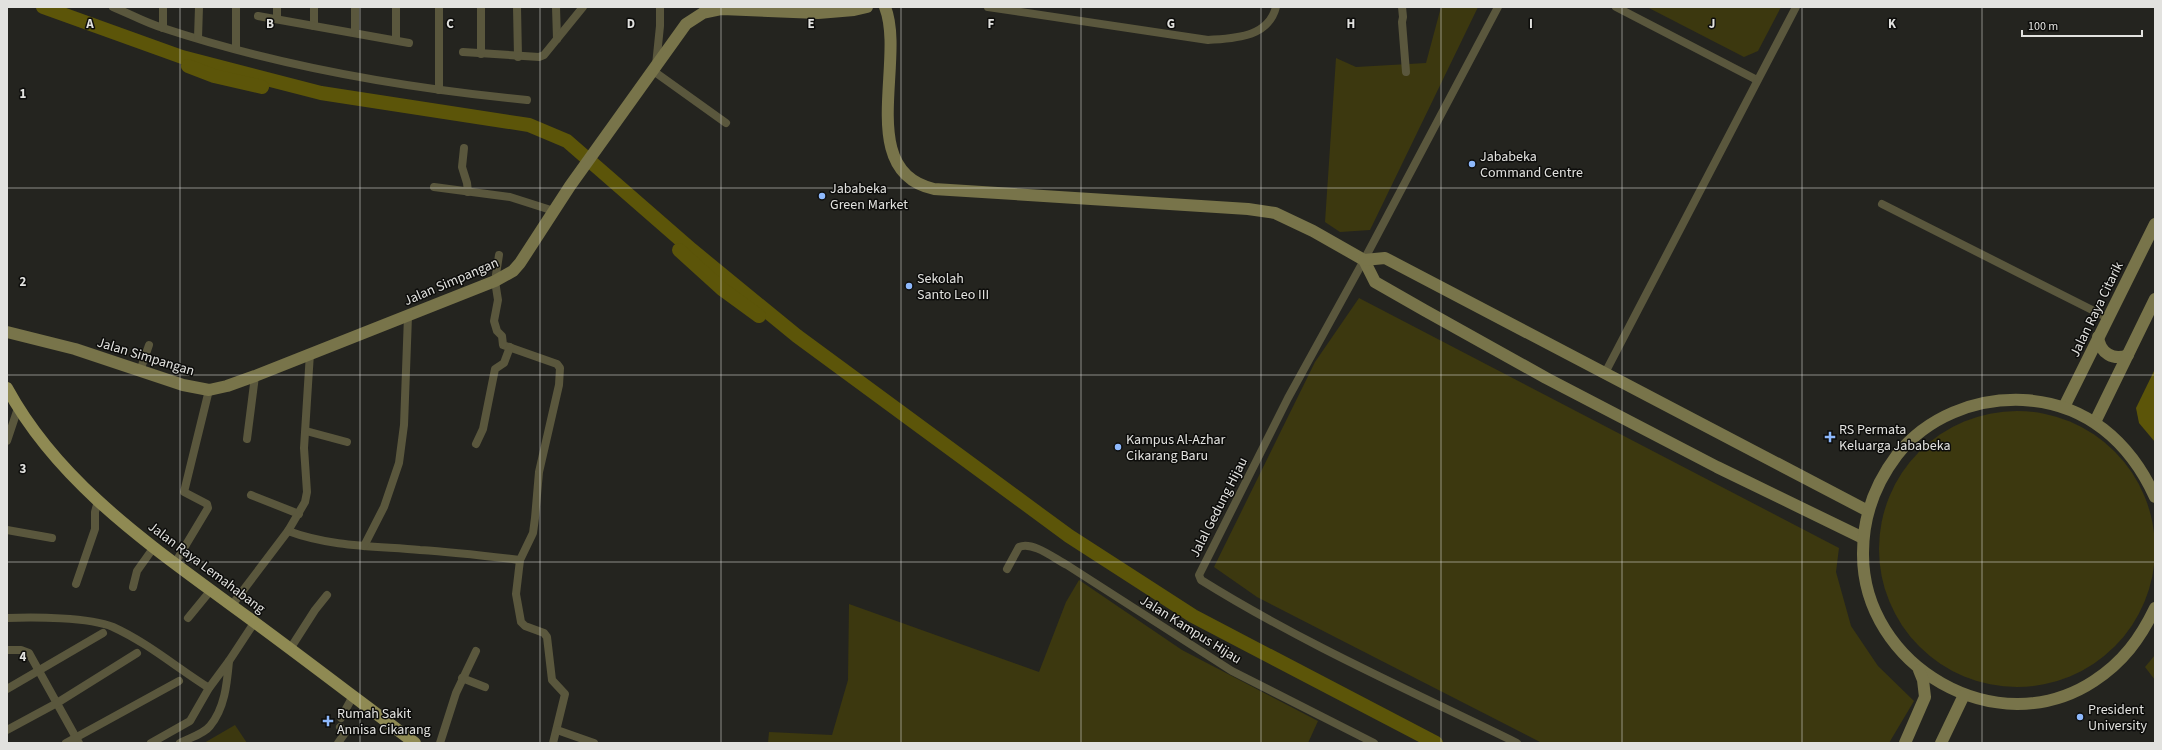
<svg xmlns="http://www.w3.org/2000/svg" width="2162" height="750" viewBox="0 0 2162 750" font-family="'Source Sans 3',sans-serif">
<style>
.green{fill:#3c380f}
.water{fill:#5c5509}
.lines{fill:none;stroke-linecap:round;stroke-linejoin:round}
.river{stroke:#5c5509;stroke-width:14}
.street{stroke:#5a573d;stroke-width:8}
.secondary{stroke:#78744a;stroke-width:12}
.primary{stroke:#8f8a53;stroke-width:12}
.grid{fill:none;stroke:#e2e2df;stroke-width:1;stroke-opacity:0.55}
.poi-dot{fill:#8eb9fc;stroke:#0d0d0b;stroke-width:1.5}
.labels{text-anchor:middle;stroke-width:3;stroke-linejoin:round;paint-order:stroke}
.poi-label{font-size:14px;fill:#e2e2df;stroke:#0d0d0b;text-anchor:start}
.street-label{font-size:14px;fill:#e2e2df;stroke:#0d0d0b}
.grid-label{font-size:13px;text-anchor:middle;font-weight:bold;fill:#e2e2df;stroke:#0d0d0b;stroke-width:3;stroke-linejoin:round;paint-order:stroke}
</style>
<rect width="100%" height="100%" fill="#24241f"/>
<g class="green">
<path d="M 1441,7 L 1478,7 L 1370,230 L 1340,232 L 1325,222 L 1336,58 L 1356,67 L 1426,63 Z"/>
<path d="M 1647,7 L 1781,7 L 1758,51 L 1744,57 Z"/>
<path d="M 1359,298 L 1839,548 L 1836,572 L 1851,626 L 1878,666 L 1914,701 L 1889,743 L 1542,743 L 1257,597 L 1214,567 L 1315,362 Z"/>
<circle cx="2017" cy="549" r="138"/>
<path d="M 1079,580 L 1182,650 L 1318,721 L 1308,743 L 768,743 L 769,732 L 832,735 L 848,680 L 849,604 L 1039,672 L 1066,602 Z"/>
<path d="M 2155,655 L 2155,680 L 2145,667 Z"/>
<path d="M 235,725 L 247,743 L 204,743 Z"/>
</g>
<path class="water" d="M 2155,369 L 2155,442 L 2139,423 L 2136,408 Z"/>
<g class="lines">
<g class="river">
<path d="M 43,7 L 182,57 L 321,93 L 529,125 L 567,141 L 692,250 L 797,336 L 1069,536 L 1193,616 L 1436,743"/>
<path d="M 188,66 L 214,76 L 262,87"/>
<path d="M 679,250 L 722,289 L 759,316"/>
</g>
<g class="street">
<path d="M 113,7 C 130,14 146,23 163,28 C 281,67 404,88 527,100"/>
<path d="M 277,7 L 277,19"/>
<path d="M 314,7 L 314,26"/>
<path d="M 517,7 L 518,57"/>
<path d="M 556,7 L 557,39"/>
<path d="M 988,7 L 1208,40 C 1234,38 1268,38 1276,7"/>
<path d="M 1402,7 L 1403,17 L 1402,22 L 1406,72"/>
<path d="M 1498,7 L 1364,260 L 1288,398 L 1199,575 L 1201,580 C 1302,643 1411,691 1517,743"/>
<path d="M 1616,7 L 1757,80"/>
<path d="M 258,16 L 409,43"/>
<path d="M 163,28 L 163,7"/>
<path d="M 355,33 L 355,7"/>
<path d="M 198,38 L 199,7"/>
<path d="M 396,40 L 396,7"/>
<path d="M 236,49 L 236,7"/>
<path d="M 463,52 L 539,57 L 544,55 L 583,7"/>
<path d="M 481,54 L 481,7"/>
<path d="M 656,65 L 660,26 L 660,7"/>
<path d="M 652,70 L 726,123"/>
<path d="M 439,90 L 439,7"/>
<path d="M 464,148 L 462,167 L 467,183 L 468,192"/>
<path d="M 434,187 L 510,197 L 554,211"/>
<path d="M 1882,204 L 2108,318"/>
<path d="M 499,255 L 495,281 L 498,300 L 494,321 L 497,331 L 502,336 L 503,345 L 557,364 L 560,368 L 559,385 L 539,472 L 535,518 L 533,533 L 520,560 L 516,594 L 521,622 L 525,626 L 544,633 L 547,637 L 552,680 L 565,694 L 553,743"/>
<path d="M 140,371 L 149,345"/>
<path d="M 1605,373 L 1796,7"/>
<path d="M 306,431 L 347,442"/>
<path d="M 247,439 L 255,376"/>
<path d="M 7,441 L 18,408"/>
<path d="M 476,444 L 483,429 L 495,369 L 504,363 L 510,347"/>
<path d="M 251,495 L 299,514"/>
<path d="M 7,530 L 52,538"/>
<path d="M 288,531 C 331,547 375,546 420,550 C 453,552 487,556 520,560"/>
<path d="M 364,546 L 384,507 L 399,463 L 404,425 L 408,316"/>
<path d="M 175,563 L 208,508 L 207,504 L 184,492 L 209,390"/>
<path d="M 1007,569 L 1019,547 C 1033,541 1055,559 1067,565 L 1232,671 L 1374,743"/>
<path d="M 76,584 L 95,529 L 95,512 L 98,501"/>
<path d="M 133,587 L 137,571 L 154,547"/>
<path d="M 232,605 L 288,531 L 305,502 L 307,492 L 304,448 L 310,353"/>
<path d="M 7,618 C 34,617 89,617 113,627 C 148,643 177,668 209,688"/>
<path d="M 188,618 L 211,590"/>
<path d="M 290,649 L 315,610 L 327,595"/>
<path d="M 7,650 L 21,650 L 29,653 L 79,743"/>
<path d="M 229,661 L 254,623"/>
<path d="M 462,678 L 485,687"/>
<path d="M 7,689 L 103,633"/>
<path d="M 341,718 L 353,696"/>
<path d="M 7,730 L 57,703 L 137,653"/>
<path d="M 557,730 L 594,743"/>
<path d="M 66,743 L 179,681"/>
<path d="M 151,743 L 190,721 L 209,688 L 229,661 C 227,683 225,708 210,726 C 204,734 189,738 180,743"/>
<path d="M 338,743 L 345,733 L 340,727"/>
<path d="M 440,743 L 456,693 L 476,651"/>
</g>
<g class="secondary">
<path d="M 885,7 C 906,60 855,172 934,189 L 1248,209 L 1275,213 L 1313,231 L 1364,260 L 1375,282 L 1424,310 L 1546,378 L 1717,467 L 1863,538"/>
<path d="M 1364,260 L 1385,258 L 1868,511"/>
<path d="M 7,332 L 75,349 L 183,385 L 209,390 L 227,386 L 255,376 L 495,281 L 513,271 L 520,263 L 570,186 L 686,24 L 703,13 L 722,9 L 818,13 L 854,10 L 867,7"/>
<path d="M 2098,337 C 2100,353 2113,361 2128,355"/>
<path d="M 2064,407 L 2155,224"/>
<path d="M 2095,422 L 2155,299"/>
<path d="M 2155,497 C 2130,442 2086,403 2023,400 C 1975,398 1927,417 1897,455 C 1875,484 1863,516 1863,553 C 1862,666 1997,745 2094,681 C 2123,662 2140,639 2155,608"/>
<path d="M 1905,743 L 1925,697 L 1923,680 L 1919,670"/>
<path d="M 1941,743 L 1964,695"/>
</g>
<path class="primary" d="M 7,388 C 58,482 147,543 231,605 C 293,650 354,697 415,743"/>
</g>
<path class="grid" d="M 180,7 L 180,743M 360,7 L 360,743M 540,7 L 540,743M 721,7 L 721,743M 901,7 L 901,743M 1081,7 L 1081,743M 1261,7 L 1261,743M 1441,7 L 1441,743M 1622,7 L 1622,743M 1802,7 L 1802,743M 1982,7 L 1982,743M 7,188 L 2155,188M 7,375 L 2155,375M 7,562 L 2155,562"/>
<g class="poi-dot">
<circle cx="1472" cy="164" r="4"/>
<circle cx="822" cy="196" r="4"/>
<circle cx="909" cy="286" r="4"/>
<path d="M1828 431h4v4h4v4h-4v4h-4v-4h-4v-4h4z"/>
<circle cx="1118" cy="447" r="4"/>
<circle cx="2080" cy="717" r="4"/>
<path d="M326 715h4v4h4v4h-4v4h-4v-4h-4v-4h4z"/>
</g>
<g class="labels">
<g class="poi-label">
<text x="1480" y="161">Jababeka<tspan x="1480" dy="16">Command Centre</tspan></text>
<text x="830" y="193">Jababeka<tspan x="830" dy="16">Green Market</tspan></text>
<text x="917" y="283">Sekolah<tspan x="917" dy="16">Santo Leo III</tspan></text>
<text x="1839" y="434">RS Permata<tspan x="1839" dy="16">Keluarga Jababeka</tspan></text>
<text x="1126" y="444">Kampus Al-Azhar<tspan x="1126" dy="16">Cikarang Baru</tspan></text>
<text x="2088" y="714">President<tspan x="2088" dy="16">University</tspan></text>
<text x="337" y="718">Rumah Sakit<tspan x="337" dy="16">Annisa Cikarang</tspan></text>
</g>
<g class="street-label">
<text transform="translate(451 281) rotate(-23)" y="5">Jalan Simpangan</text>
<text transform="translate(2096 309) rotate(-64)" y="5">Jalan Raya Citarik</text>
<text transform="translate(146 356) rotate(17)" y="5">Jalan Simpangan</text>
<text transform="translate(1218 507) rotate(-63)" y="5">Jalal Gedung Hijau</text>
<text transform="translate(207 567) rotate(37)" y="5">Jalan Raya Lemahabang</text>
<text transform="translate(1191 629) rotate(32)" y="5">Jalan Kampus Hijau</text>
</g>
</g>
<g class="grid-label">
<text x="90" y="28">A</text>
<text x="270" y="28">B</text>
<text x="450" y="28">C</text>
<text x="631" y="28">D</text>
<text x="811" y="28">E</text>
<text x="991" y="28">F</text>
<text x="1171" y="28">G</text>
<text x="1351" y="28">H</text>
<text x="1531" y="28">I</text>
<text x="1712" y="28">J</text>
<text x="1892" y="28">K</text>
<text x="23" y="98">1</text>
<text x="23" y="286">2</text>
<text x="23" y="473">3</text>
<text x="23" y="661">4</text>
</g>
<rect width="2162" height="750" fill="none" stroke="#e2e2df" stroke-width="16"/>
<path d="M2022 30v6h120v-6" fill="none" stroke="#e2e2df" stroke-width="2"/>
<text x="2028" y="30" font-size="12" fill="#e2e2df" stroke="#0d0d0b" stroke-width="3" paint-order="stroke">100 m</text>
</svg>
